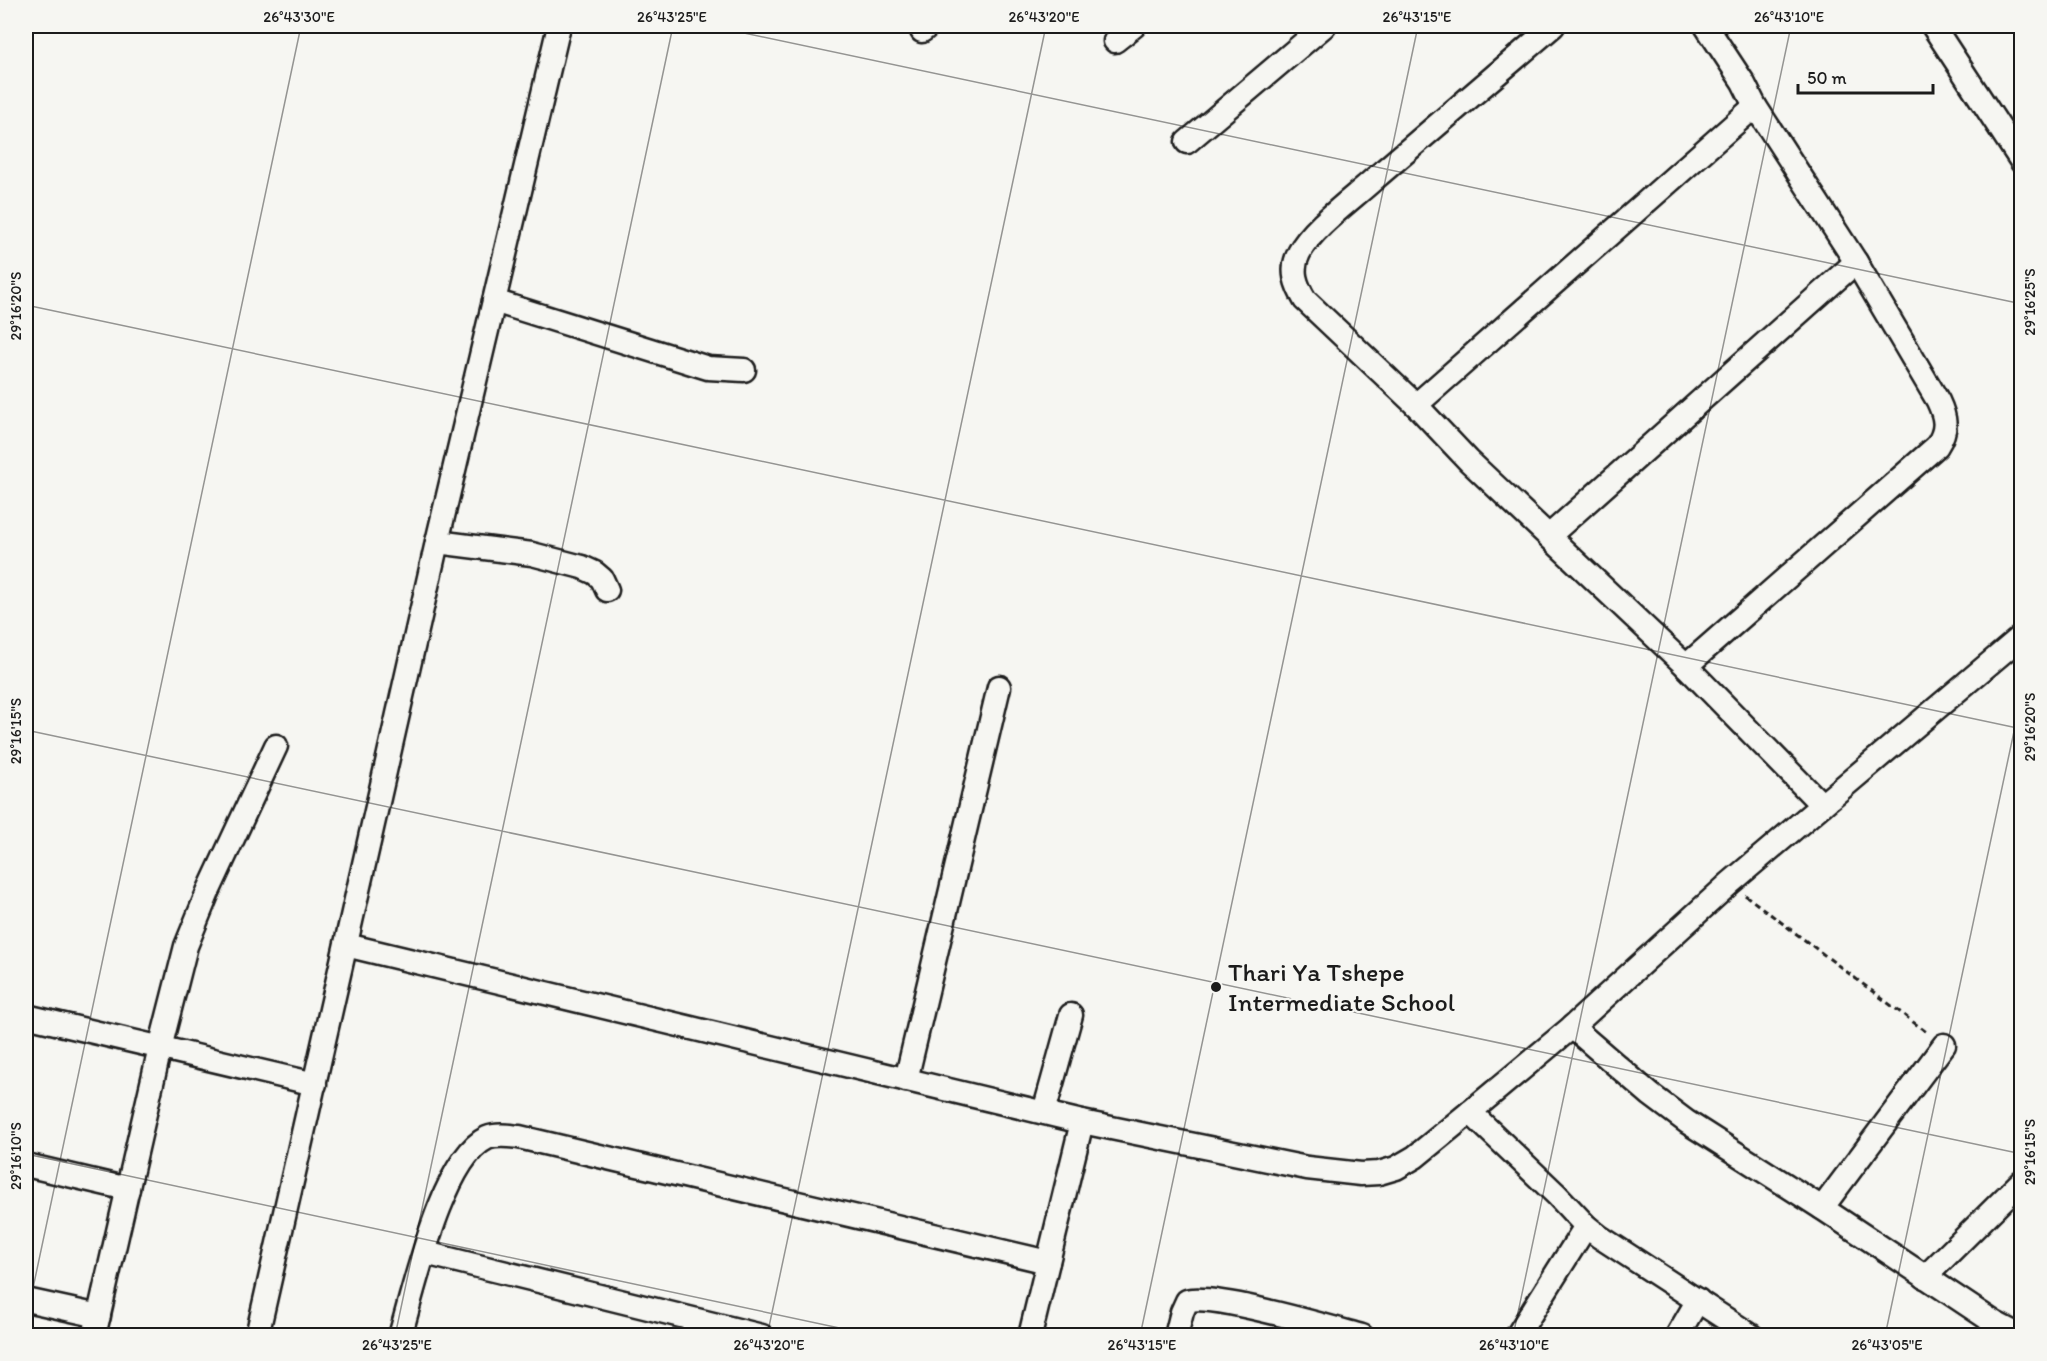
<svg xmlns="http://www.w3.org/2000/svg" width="2047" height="1361" viewBox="0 0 2047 1361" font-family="Itim,sans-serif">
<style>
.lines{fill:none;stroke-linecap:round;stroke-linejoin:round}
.minor-casing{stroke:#1c1c1c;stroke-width:27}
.path{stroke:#1c1c1c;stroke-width:3;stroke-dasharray:6 4.5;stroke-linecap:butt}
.minor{stroke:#f6f6f2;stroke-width:22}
.ticks{fill:none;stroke:#1c1c1c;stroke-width:1.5;stroke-opacity:0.45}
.poi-dot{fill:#1c1c1c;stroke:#f6f6f2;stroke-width:2}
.labels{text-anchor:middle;stroke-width:4.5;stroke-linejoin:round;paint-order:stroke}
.poi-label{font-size:26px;fill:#1c1c1c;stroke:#f6f6f2;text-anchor:start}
.neatline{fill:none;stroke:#1c1c1c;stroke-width:2}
.ticks-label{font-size:15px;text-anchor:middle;fill:#1c1c1c}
</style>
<rect width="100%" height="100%" fill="#f6f6f2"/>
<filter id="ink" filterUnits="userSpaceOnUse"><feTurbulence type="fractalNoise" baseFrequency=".0167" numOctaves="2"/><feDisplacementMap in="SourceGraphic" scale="12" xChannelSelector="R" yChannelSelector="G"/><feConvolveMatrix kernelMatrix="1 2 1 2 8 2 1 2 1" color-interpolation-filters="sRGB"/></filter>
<g filter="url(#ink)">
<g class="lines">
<defs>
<g id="minor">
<path d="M 1553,26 C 1493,77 1433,129 1373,180 C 1352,199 1311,229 1299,253 C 1290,270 1296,285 1305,300 L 1416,405 L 1469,461 L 1686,666 L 1822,805 L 2022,636"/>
<path d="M 1933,26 L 2022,162"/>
<path d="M 922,31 L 928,26"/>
<path d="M 1115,41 L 1134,26"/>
<path d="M 1187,142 L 1324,26"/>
<path d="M 494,301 L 708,368 L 744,370"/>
<path d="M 1416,405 L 1755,106"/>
<path d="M 1549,536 L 1856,262"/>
<path d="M 437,542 L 532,554 L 582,567 L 595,573 L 602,579 L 607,590"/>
<path d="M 1686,666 L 1937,446 C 1948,429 1946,418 1938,401 L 1856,262 L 1755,106 L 1743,82 L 1706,26"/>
<path d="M 346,945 L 1082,1122 L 1307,1168 L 1361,1174 L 1379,1173 L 1396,1168 L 1415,1157 L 1470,1112 L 1572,1027 L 1730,883 L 1822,805"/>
<path d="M 26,1016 L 315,1084"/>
<path d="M 1572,1027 L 1651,1095 L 1687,1122 L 1822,1208 L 1995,1323 L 2020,1336"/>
<path d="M 906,1080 L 999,687"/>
<path d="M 1044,1112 L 1071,1015"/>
<path d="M 1470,1112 L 1557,1195 L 1586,1226 L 1600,1237 L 1752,1336"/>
<path d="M 26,1165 L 128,1189"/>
<path d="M 1822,1208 L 1944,1045"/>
<path d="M 425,1253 L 762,1336"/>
<path d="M 1925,1277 L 2022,1181"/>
<path d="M 26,1300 L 99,1316"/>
<path d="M 94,1336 L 160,1048 L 186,946 L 208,892 L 276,746"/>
<path d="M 257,1336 L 437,542 L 559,26"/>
<path d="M 400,1336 C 414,1290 442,1159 487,1138 C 497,1134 509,1136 519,1137 L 1048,1262"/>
<path d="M 1030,1336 L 1082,1122"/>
<path d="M 1176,1336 L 1182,1312 L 1187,1301 C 1209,1292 1332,1328 1362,1336"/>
<path d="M 1517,1336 L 1586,1226"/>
<path d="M 1677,1336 L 1698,1300"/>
</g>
</defs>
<use href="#minor" class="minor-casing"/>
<path class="path" d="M 1745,895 L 1929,1034"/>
<use href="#minor" class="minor"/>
</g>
</g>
<path class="ticks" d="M 711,26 L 2022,304M 26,305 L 2022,729M 26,730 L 2022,1154M 26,1154 L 877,1336M 26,1321 L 301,26M 395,1336 L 673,26M 767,1336 L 1046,26M 1140,1336 L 1418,26M 1513,1336 L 1791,26M 1885,1336 L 2022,694"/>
<circle class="poi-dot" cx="1216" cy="987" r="6"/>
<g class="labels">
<g class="poi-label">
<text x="1228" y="981">Thari Ya Tshepe<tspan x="1228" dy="30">Intermediate School</tspan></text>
</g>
</g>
<rect width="2047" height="1361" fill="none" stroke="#f6f6f2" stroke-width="66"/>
<path d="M1798 84v9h135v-9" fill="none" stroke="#1c1c1c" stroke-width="3"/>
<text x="1807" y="84" font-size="18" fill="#1c1c1c" stroke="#f6f6f2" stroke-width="4.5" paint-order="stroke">50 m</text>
<rect x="33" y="33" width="1981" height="1295" class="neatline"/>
<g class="ticks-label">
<text x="299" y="22">26°43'30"E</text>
<text x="672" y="22">26°43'25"E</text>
<text x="1044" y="22">26°43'20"E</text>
<text x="1417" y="22">26°43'15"E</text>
<text x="1789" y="22">26°43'10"E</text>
<text transform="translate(2030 302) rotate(-90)" y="5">29°16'25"S</text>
<text transform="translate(16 306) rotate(-90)" y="5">29°16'20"S</text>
<text transform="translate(2030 727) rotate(-90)" y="5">29°16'20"S</text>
<text transform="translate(16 731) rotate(-90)" y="5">29°16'15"S</text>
<text transform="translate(2030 1152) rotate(-90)" y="5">29°16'15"S</text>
<text transform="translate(16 1156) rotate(-90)" y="5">29°16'10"S</text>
<text x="397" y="1350">26°43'25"E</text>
<text x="769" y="1350">26°43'20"E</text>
<text x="1142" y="1350">26°43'15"E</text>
<text x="1514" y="1350">26°43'10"E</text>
<text x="1887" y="1350">26°43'05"E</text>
</g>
</svg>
